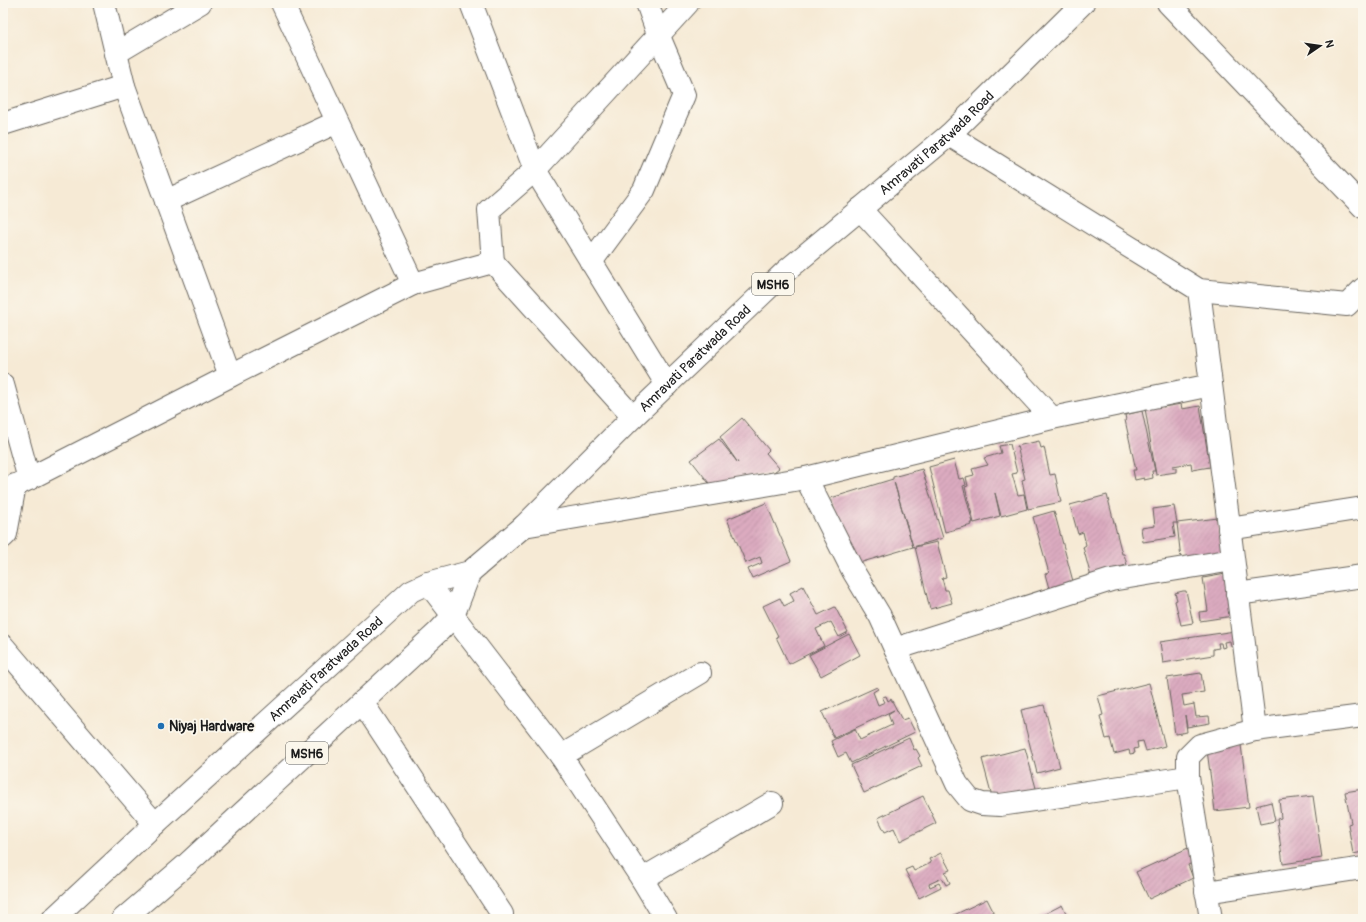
<svg xmlns="http://www.w3.org/2000/svg" width="1366" height="922" viewBox="0 0 1366 922" font-family="Pangolin,sans-serif">
<style>
.building{fill:url(#building-hatch)}
.lines{fill:none;stroke-linecap:round;stroke-linejoin:round}
.minor-casing{stroke:#68645d;stroke-width:24}
.major-casing{stroke:#68645d;stroke-width:24}
.minor{stroke:#fff;stroke-width:22}
.major{stroke:#fff;stroke-width:22}
.poi-dot{fill:#1f6fb2;stroke:#fbf7ec;stroke-width:1.5}
.labels{text-anchor:middle;stroke-width:3.5;stroke-linejoin:round;paint-order:stroke}
.shield{fill:#fbf7ec;stroke:#5f5e5a;stroke-width:1}
.shield-label{font-size:13px;font-weight:bold;fill:#1c1c1c}
.street-label{font-size:14px;fill:#1c1c1c;stroke:#fbf7ec}
.poi-label{font-size:14px;font-weight:bold;fill:#1c1c1c;stroke:#fbf7ec;text-anchor:start}
</style>
<defs>
<pattern id="building-hatch" width="6" height="6" patternUnits="userSpaceOnUse"><rect width="6" height="6" fill="#dcabc0"/><path d="M-1 1l2-2M0 6l6-6M5 7l2-2" fill="none" stroke="#bc93a4"/></pattern>
</defs>
<rect width="100%" height="100%" fill="#fbf7ec"/>
<filter id="ink" filterUnits="userSpaceOnUse"><feTurbulence type="fractalNoise" baseFrequency=".025" numOctaves="2"/><feDisplacementMap in="SourceGraphic" scale="8" xChannelSelector="R" yChannelSelector="G"/><feConvolveMatrix kernelMatrix="1 2 1 2 8 2 1 2 1" color-interpolation-filters="sRGB"/></filter>
<filter id="wash" filterUnits="userSpaceOnUse"><feTurbulence type="fractalNoise" baseFrequency=".012" numOctaves="4" result="noise"/><feDisplacementMap in="SourceGraphic" scale="16" xChannelSelector="R" yChannelSelector="G"/><feGaussianBlur stdDeviation="0.9" result="paint"/><feColorMatrix in="noise" values="0 0 0 0 0 0 0 0 0 0 0 0 0 0 0 0 0 1.4 0 .05"/><feComposite in="paint" operator="in"/></filter>
<g filter="url(#wash)">
<rect width="100%" height="100%" fill="#f6ead5"/>
<g id="blocks">
<g class="building">
<path d="M 1161,399 L 1163,407 L 1181,404 L 1182,409 L 1200,406 L 1210,467 L 1192,470 L 1191,463 L 1173,466 L 1173,468 L 1176,468 L 1176,472 L 1156,475 L 1144,402 Z"/>
<path d="M 1142,411 L 1155,471 L 1152,471 L 1153,478 L 1144,480 L 1144,478 L 1135,480 L 1133,470 L 1136,470 L 1125,420 L 1126,420 L 1125,415 Z"/>
<path d="M 742,418 L 769,450 L 766,453 L 779,468 L 774,472 L 749,477 L 712,487 L 691,460 L 719,439 L 738,463 L 720,437 Z"/>
<path d="M 1039,441 L 1041,448 L 1044,447 L 1050,475 L 1055,474 L 1061,502 L 1028,509 L 1022,480 L 1025,479 L 1017,446 Z"/>
<path d="M 1010,444 L 1017,473 L 1012,474 L 1018,495 L 1024,494 L 1027,509 L 1001,516 L 995,493 L 1000,516 L 974,523 L 965,487 L 968,486 L 966,477 L 974,475 L 972,469 L 988,465 L 984,458 L 1001,453 L 999,446 Z"/>
<path d="M 954,460 L 959,479 L 964,478 L 966,485 L 963,486 L 973,523 L 971,523 L 972,525 L 945,532 L 929,467 Z"/>
<path d="M 922,469 L 943,538 L 913,547 L 894,482 L 913,547 L 859,563 L 856,551 L 847,554 L 831,498 L 893,479 L 893,477 Z"/>
<path d="M 1107,495 L 1122,554 L 1124,554 L 1127,565 L 1107,570 L 1106,573 L 1091,577 L 1083,547 L 1086,545 L 1083,532 L 1078,534 L 1070,505 Z"/>
<path d="M 766,503 L 791,561 L 752,578 L 748,569 L 762,563 L 760,557 L 746,563 L 727,519 Z"/>
<path d="M 1174,506 L 1177,523 L 1173,523 L 1175,537 L 1143,542 L 1141,528 L 1155,526 L 1153,509 Z"/>
<path d="M 1054,511 L 1074,585 L 1050,592 L 1045,574 L 1049,573 L 1033,517 Z"/>
<path d="M 1218,518 L 1222,554 L 1181,559 L 1177,523 Z"/>
<path d="M 937,542 L 946,577 L 942,578 L 945,590 L 948,590 L 952,603 L 930,609 L 915,547 Z"/>
<path d="M 1226,574 L 1233,616 L 1200,621 L 1199,612 L 1208,611 L 1203,578 Z"/>
<path d="M 803,586 L 818,615 L 835,607 L 848,632 L 839,637 L 831,622 L 816,629 L 824,646 L 789,664 L 776,637 L 778,636 L 763,606 L 780,598 L 784,606 L 794,601 L 790,593 Z"/>
<path d="M 1183,591 L 1186,591 L 1193,623 L 1181,625 L 1175,601 L 1177,600 L 1175,593 Z"/>
<path d="M 1235,631 L 1237,646 L 1231,647 L 1230,641 L 1224,642 L 1225,647 L 1222,648 L 1221,643 L 1218,643 L 1219,648 L 1213,649 L 1213,655 L 1163,663 L 1160,642 Z"/>
<path d="M 849,634 L 860,655 L 821,676 L 809,655 Z"/>
<path d="M 1201,673 L 1204,692 L 1182,695 L 1184,706 L 1194,704 L 1196,717 L 1209,716 L 1210,723 L 1187,727 L 1185,715 L 1187,732 L 1175,734 L 1167,678 Z"/>
<path d="M 1149,683 L 1165,746 L 1146,751 L 1143,741 L 1137,742 L 1138,748 L 1134,749 L 1135,753 L 1130,754 L 1129,750 L 1114,754 L 1110,738 L 1106,739 L 1100,716 L 1103,715 L 1098,696 Z"/>
<path d="M 877,687 L 878,689 L 873,692 L 878,705 L 885,702 L 882,697 L 886,696 L 888,701 L 891,699 L 902,720 L 908,718 L 915,732 L 851,763 L 846,753 L 838,757 L 831,741 L 855,729 L 860,740 L 892,725 L 888,714 L 894,710 L 834,738 L 822,712 Z"/>
<path d="M 1044,705 L 1060,767 L 1037,773 L 1021,710 Z"/>
<path d="M 909,738 L 914,750 L 916,749 L 920,756 L 918,758 L 922,766 L 864,793 L 851,765 Z"/>
<path d="M 1241,745 L 1249,807 L 1215,811 L 1207,750 Z"/>
<path d="M 1025,748 L 1036,788 L 993,800 L 982,759 Z"/>
<path d="M 1363,789 L 1363,852 L 1353,854 L 1348,824 L 1351,823 L 1345,792 Z"/>
<path d="M 923,796 L 936,823 L 900,841 L 894,828 L 885,832 L 878,818 Z"/>
<path d="M 1313,796 L 1322,858 L 1283,864 L 1277,819 L 1281,818 L 1279,800 Z"/>
<path d="M 1271,802 L 1275,821 L 1260,824 L 1256,806 Z"/>
<path d="M 1188,848 L 1194,862 L 1188,865 L 1193,878 L 1149,899 L 1136,872 Z"/>
<path d="M 941,853 L 950,870 L 945,872 L 950,883 L 946,885 L 942,878 L 929,884 L 930,887 L 939,883 L 941,887 L 919,898 L 905,870 L 912,867 L 914,871 L 931,863 L 929,859 Z"/>
<path d="M 987,899 L 997,919 L 946,919 Z"/>
<path d="M 1062,905 L 1069,919 L 1035,919 Z"/>
</g>
</g>
</g>
<g filter="url(#ink)">
<use href="#blocks" fill-opacity="0" stroke="#68645d" stroke-width="1"/>
<g class="lines">
<defs>
<g id="minor">
<path d="M 104,3 L 116,53"/>
<path d="M 200,3 L 116,53 L 124,86 L 230,376"/>
<path d="M 282,3 L 413,284 L 493,262 L 633,417"/>
<path d="M 471,3 L 535,170 L 667,385"/>
<path d="M 1168,3 L 1363,207"/>
<path d="M 3,124 L 124,86"/>
<path d="M 949,135 L 1199,290 L 1347,305 L 1363,289"/>
<path d="M 166,201 L 337,122"/>
<path d="M 860,209 L 1052,418"/>
<path d="M 493,262 L 489,210 L 535,170 L 688,3"/>
<path d="M 591,262 L 644,190 L 684,95 L 658,34 L 647,3"/>
<path d="M 1199,290 L 1255,730"/>
<path d="M 3,385 L 29,479"/>
<path d="M 806,478 L 853,571 L 880,616 L 957,784 L 970,800 L 982,804 L 1000,805 L 1188,777"/>
<path d="M 3,492 L 230,376 L 413,284"/>
<path d="M 524,526 L 806,478 L 1052,418 L 1211,385"/>
<path d="M 1229,529 L 1363,508"/>
<path d="M 3,537 L 6,534 L 15,485"/>
<path d="M 428,583 L 561,756 L 642,879 L 666,919"/>
<path d="M 1237,594 L 1363,576"/>
<path d="M 3,646 L 155,824"/>
<path d="M 895,649 L 1111,580 L 1233,560"/>
<path d="M 362,702 L 502,914"/>
<path d="M 561,756 L 700,673"/>
<path d="M 642,879 L 772,803"/>
<path d="M 1206,892 L 1363,868"/>
<path d="M 1211,919 L 1188,777 L 1188,757 L 1200,745 L 1255,730 L 1363,716"/>
</g>
<g id="major">
<path id="s1" d="M 53,919 L 155,824 L 411,591 L 428,583 L 470,572 L 524,526 L 633,417 L 786,271 L 949,135 L 1083,3"/>
<path d="M 123,919 L 186,865 L 439,631 L 453,616 L 470,572"/>
</g>
</defs>
<use href="#minor" class="minor-casing"/>
<use href="#major" class="major-casing"/>
<use href="#minor" class="minor"/>
<use href="#major" class="major"/>
</g>
</g>
<circle class="poi-dot" cx="161" cy="726" r="4"/>
<g class="labels">
<g class="shield">
<rect x="752" y="273" width="42" height="22" rx="3"/>
<rect x="286" y="742" width="42" height="22" rx="3"/>
</g>
<g class="shield-label">
<text x="773" y="289">MSH6</text>
<text x="307" y="758">MSH6</text>
</g>
<g class="street-label">
<text dy="5" stroke="none"><textPath href="#s1" startOffset="1182">Amravati Paratwada Road</textPath></text>
<text dy="5" stroke="none"><textPath href="#s1" startOffset="858">Amravati Paratwada Road</textPath></text>
<text dy="5" stroke="none"><textPath href="#s1" startOffset="370">Amravati Paratwada Road</textPath></text>
</g>
<g class="poi-label">
<text x="169" y="731">Niyaj Hardware</text>
</g>
</g>
<rect width="1366" height="922" fill="none" stroke="#fbf7ec" stroke-width="16"/>
<g transform="translate(1320 46) rotate(77)" stroke="#fbf7ec" stroke-width="3" paint-order="stroke">
<path d="M0-3L7 15L0 10L-7 15Z" fill="#1c1c1c"/>
<text y="-6" font-size="11" font-weight="bold" text-anchor="middle" fill="#1c1c1c">N</text>
</g>
</svg>
